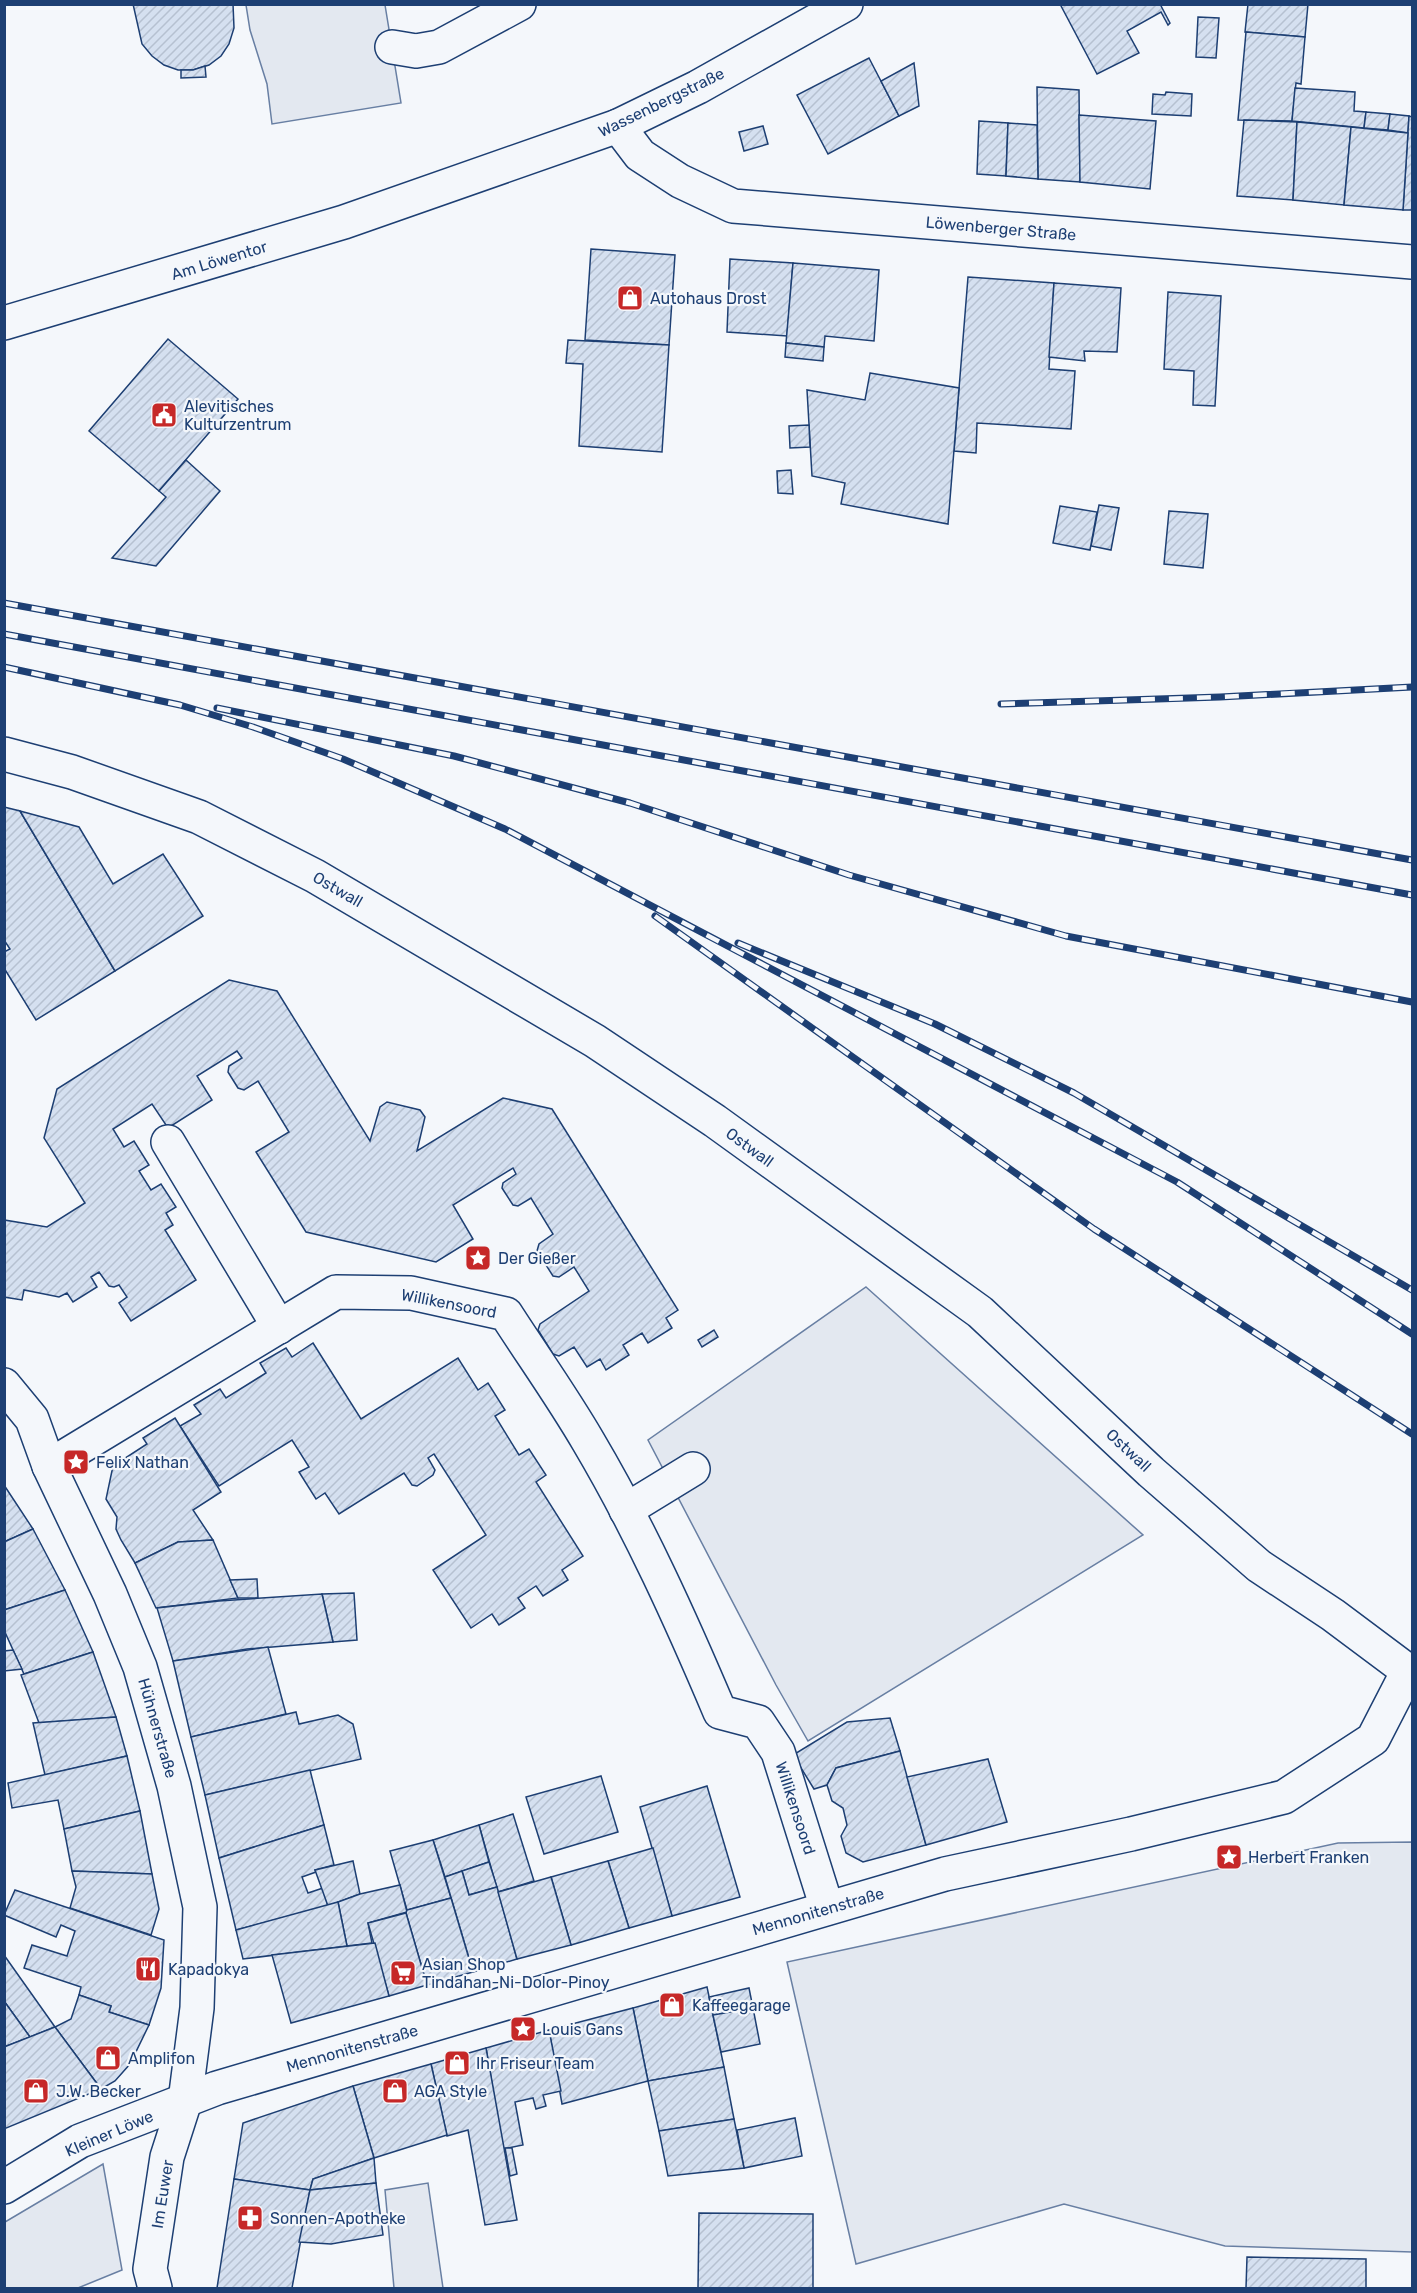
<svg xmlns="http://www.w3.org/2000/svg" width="1417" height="2293" viewBox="0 0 1417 2293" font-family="Rubik,sans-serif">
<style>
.parking{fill:#e3e8f0;stroke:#687fa3;stroke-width:1.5}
.building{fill:url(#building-hatch);stroke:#1d3f73;stroke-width:1.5}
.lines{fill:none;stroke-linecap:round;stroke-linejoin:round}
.minor-casing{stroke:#1d3f73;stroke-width:36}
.major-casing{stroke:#1d3f73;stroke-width:36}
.minor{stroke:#f4f7fb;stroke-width:33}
.major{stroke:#f4f7fb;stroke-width:33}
.rail-casing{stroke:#1d3f73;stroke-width:7}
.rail{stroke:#f4f7fb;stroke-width:4.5;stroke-dasharray:14;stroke-linecap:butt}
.labels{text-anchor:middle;stroke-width:4.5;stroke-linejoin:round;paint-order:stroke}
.street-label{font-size:16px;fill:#1d3f73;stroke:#f4f7fb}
.poi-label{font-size:16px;fill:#1d3f73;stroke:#f4f7fb;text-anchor:start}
</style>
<defs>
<pattern id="building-hatch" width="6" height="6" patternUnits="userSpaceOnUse" patternTransform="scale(1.5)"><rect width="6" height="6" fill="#d5e0f0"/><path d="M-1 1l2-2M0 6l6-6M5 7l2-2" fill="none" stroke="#b6c1d1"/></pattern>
</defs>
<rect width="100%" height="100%" fill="#f4f7fb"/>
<g class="parking">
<path d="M 246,5 L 385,5 L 401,103 L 272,124 L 267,84 L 250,30 Z"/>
<path d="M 866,1287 L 1143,1535 L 808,1741 L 776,1685 L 648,1440 Z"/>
<path d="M 1412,1842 L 1412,2252 L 1225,2246 L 1064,2204 L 856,2264 L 787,1962 L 1338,1843 Z"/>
<path d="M 103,2164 L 122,2270 L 78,2288 L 5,2288 L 5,2222 Z"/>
<path d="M 428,2183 L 443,2288 L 394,2288 L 385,2190 Z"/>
</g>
<g class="building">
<path d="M 133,4 L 233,4 L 234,28 L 229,44 L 221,56 L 209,65 L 193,70 L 178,70 L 164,65 L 152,56 L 142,44 Z"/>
<path d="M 1060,4 L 1160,4 L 1170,23 L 1168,25 L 1161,12 L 1127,31 L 1139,53 L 1097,74 Z"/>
<path d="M 1248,4 L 1308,4 L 1305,37 L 1245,32 Z"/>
<path d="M 1198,17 L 1219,18 L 1216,58 L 1196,57 Z"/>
<path d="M 1246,32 L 1305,37 L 1301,84 L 1296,83 L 1292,121 L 1238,120 Z"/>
<path d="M 869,58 L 899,116 L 828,154 L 797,95 Z"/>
<path d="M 914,63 L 919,106 L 899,116 L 881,81 Z"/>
<path d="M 205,66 L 206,77 L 181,78 L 181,70 L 193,70 Z"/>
<path d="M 1037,87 L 1079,90 L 1080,182 L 1038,179 Z"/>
<path d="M 1295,88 L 1355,92 L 1354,111 L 1366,112 L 1364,128 L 1292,121 Z"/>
<path d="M 1166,92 L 1192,94 L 1191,116 L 1152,114 L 1153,94 L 1165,95 Z"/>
<path d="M 1366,112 L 1390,114 L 1388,130 L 1364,128 Z"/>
<path d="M 1390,114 L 1409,116 L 1408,133 L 1388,130 Z"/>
<path d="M 1079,115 L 1156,121 L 1150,189 L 1080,182 Z"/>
<path d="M 1409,116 L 1412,117 L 1412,210 L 1403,210 Z"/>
<path d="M 1244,120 L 1297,122 L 1293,200 L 1237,196 Z"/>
<path d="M 979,121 L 1008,123 L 1006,176 L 977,174 Z"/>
<path d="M 1297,122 L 1351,127 L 1344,205 L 1293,200 Z"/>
<path d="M 1008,123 L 1037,125 L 1038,179 L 1006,176 Z"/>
<path d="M 763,126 L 768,144 L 744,151 L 739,132 Z"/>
<path d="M 1351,127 L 1408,133 L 1403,210 L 1344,205 Z"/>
<path d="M 591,249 L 675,255 L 669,345 L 585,340 Z"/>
<path d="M 730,259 L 793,263 L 787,336 L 727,332 Z"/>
<path d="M 793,263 L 879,270 L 874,341 L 825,336 L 824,347 L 786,343 Z"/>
<path d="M 968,277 L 1054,283 L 1049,369 L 1075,371 L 1071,429 L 977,423 L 976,453 L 954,451 Z"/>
<path d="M 1054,283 L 1121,288 L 1117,352 L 1084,351 L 1085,361 L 1049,357 Z"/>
<path d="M 1168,292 L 1221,296 L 1215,406 L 1193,405 L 1194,371 L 1164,369 Z"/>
<path d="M 168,339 L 238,399 L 159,491 L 89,431 Z"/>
<path d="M 568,340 L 669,345 L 662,452 L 579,446 L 583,364 L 566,363 Z"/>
<path d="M 786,343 L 824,347 L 823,361 L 785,357 Z"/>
<path d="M 870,373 L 959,388 L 948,524 L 841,504 L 845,483 L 812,476 L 807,390 L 865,400 Z"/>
<path d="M 809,425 L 810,447 L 790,448 L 789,426 Z"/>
<path d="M 186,460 L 220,491 L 156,566 L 112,558 L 166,497 L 159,491 Z"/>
<path d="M 791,470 L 793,494 L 778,493 L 777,471 Z"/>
<path d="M 1099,505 L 1119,508 L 1111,550 L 1091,546 Z"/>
<path d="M 1060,506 L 1097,512 L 1090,550 L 1053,543 Z"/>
<path d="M 1169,511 L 1208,514 L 1203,568 L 1164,564 Z"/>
<path d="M 4,807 L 20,811 L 115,971 L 36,1020 L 4,968 L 4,952 L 10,949 L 4,940 Z"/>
<path d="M 20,811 L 79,827 L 113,884 L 163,854 L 203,916 L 115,971 Z"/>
<path d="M 229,980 L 277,991 L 370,1141 L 380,1107 L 387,1102 L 420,1110 L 425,1117 L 417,1151 L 503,1098 L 552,1109 L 678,1310 L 666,1318 L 672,1328 L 648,1343 L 642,1333 L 623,1345 L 629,1355 L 606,1370 L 600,1359 L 587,1367 L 574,1347 L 559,1356 L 553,1354 L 538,1330 L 540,1324 L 589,1291 L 574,1267 L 559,1277 L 553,1276 L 537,1251 L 539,1244 L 553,1234 L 531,1198 L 518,1206 L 513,1205 L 502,1188 L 503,1183 L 516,1174 L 513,1168 L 453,1205 L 473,1239 L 436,1262 L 306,1232 L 256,1152 L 289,1132 L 258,1081 L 244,1090 L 238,1088 L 228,1072 L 229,1066 L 242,1058 L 237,1051 L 197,1076 L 212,1100 L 168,1128 L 152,1104 L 113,1129 L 124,1147 L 134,1141 L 149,1165 L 139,1171 L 151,1190 L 161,1184 L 176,1207 L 166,1213 L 173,1225 L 165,1230 L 196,1280 L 131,1321 L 119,1303 L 127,1297 L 119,1285 L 114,1287 L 109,1286 L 99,1272 L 91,1277 L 97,1287 L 73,1302 L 67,1293 L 59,1297 L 24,1290 L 22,1300 L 4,1297 L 4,1220 L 47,1227 L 85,1203 L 44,1138 L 57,1089 Z"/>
<path d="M 714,1330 L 718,1337 L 702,1347 L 698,1340 Z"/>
<path d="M 313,1343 L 361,1419 L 458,1358 L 478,1390 L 488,1383 L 505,1410 L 495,1416 L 519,1455 L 529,1449 L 546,1475 L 536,1482 L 583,1556 L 562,1570 L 568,1580 L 543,1596 L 536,1586 L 518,1598 L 525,1608 L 499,1625 L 492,1614 L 471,1628 L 433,1570 L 486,1535 L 434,1454 L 428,1458 L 435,1470 L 433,1475 L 417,1486 L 412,1485 L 404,1473 L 339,1514 L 325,1493 L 316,1499 L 299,1472 L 309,1467 L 292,1440 L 219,1486 L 180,1426 L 201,1414 L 194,1405 L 220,1389 L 226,1398 L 266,1373 L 260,1363 L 286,1348 L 292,1357 Z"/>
<path d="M 175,1418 L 221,1492 L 193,1510 L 213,1540 L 178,1542 L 135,1563 L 121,1540 L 116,1529 L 117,1517 L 106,1499 L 113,1466 L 147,1444 L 143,1438 Z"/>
<path d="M 4,1485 L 33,1529 L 4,1542 Z"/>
<path d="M 33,1529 L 65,1590 L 4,1610 L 4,1542 Z"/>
<path d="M 213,1540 L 238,1598 L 156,1608 L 135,1563 L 178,1542 Z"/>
<path d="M 257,1579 L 258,1598 L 238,1598 L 230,1580 Z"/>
<path d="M 65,1590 L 93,1652 L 24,1674 L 4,1630 L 4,1610 Z"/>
<path d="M 354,1593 L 357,1640 L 333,1642 L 322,1594 Z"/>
<path d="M 322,1594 L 333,1642 L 247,1649 L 173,1661 L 157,1608 L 219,1601 Z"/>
<path d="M 268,1647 L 286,1714 L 191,1737 L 173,1661 Z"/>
<path d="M 13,1650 L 22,1669 L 4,1671 L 4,1651 Z"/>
<path d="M 93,1652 L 116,1717 L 39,1723 L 21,1675 Z"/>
<path d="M 296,1712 L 299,1724 L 338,1715 L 353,1724 L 361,1759 L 205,1795 L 191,1737 Z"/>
<path d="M 116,1717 L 127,1756 L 45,1775 L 33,1723 Z"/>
<path d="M 890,1718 L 900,1751 L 836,1768 L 827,1785 L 814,1789 L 793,1755 L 847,1722 Z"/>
<path d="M 900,1751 L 926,1845 L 863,1862 L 846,1853 L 841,1836 L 847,1825 L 843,1808 L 832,1801 L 827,1785 L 836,1768 Z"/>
<path d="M 127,1756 L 140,1811 L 64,1829 L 58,1800 L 12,1808 L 8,1783 Z"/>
<path d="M 988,1759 L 1007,1822 L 926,1845 L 907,1777 Z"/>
<path d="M 310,1770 L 324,1825 L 219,1858 L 205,1795 Z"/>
<path d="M 601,1776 L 618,1832 L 544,1854 L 526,1797 Z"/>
<path d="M 707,1786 L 740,1897 L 672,1916 L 640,1807 Z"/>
<path d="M 140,1811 L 152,1874 L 72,1871 L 64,1829 Z"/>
<path d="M 513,1814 L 534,1881 L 498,1892 L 479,1825 Z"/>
<path d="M 324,1825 L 334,1865 L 315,1870 L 316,1872 L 302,1877 L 308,1893 L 323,1888 L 328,1906 L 236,1930 L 219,1858 Z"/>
<path d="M 479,1825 L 489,1862 L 445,1877 L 433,1840 Z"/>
<path d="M 433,1840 L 451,1898 L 407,1910 L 390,1851 Z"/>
<path d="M 653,1848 L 672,1916 L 629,1928 L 608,1861 Z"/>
<path d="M 353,1861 L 360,1894 L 328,1906 L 315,1870 Z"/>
<path d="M 608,1861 L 629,1928 L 571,1945 L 551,1877 Z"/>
<path d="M 489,1862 L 497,1887 L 469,1895 L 462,1871 Z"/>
<path d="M 72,1871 L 152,1874 L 159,1909 L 151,1935 L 70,1908 L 76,1887 Z"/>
<path d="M 462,1871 L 469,1895 L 497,1887 L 517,1959 L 473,1972 L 445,1877 Z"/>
<path d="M 551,1877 L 571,1945 L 517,1959 L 498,1892 Z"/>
<path d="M 400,1885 L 407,1912 L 368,1923 L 372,1943 L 347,1946 L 338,1902 L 360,1894 Z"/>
<path d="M 15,1890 L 164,1940 L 161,1988 L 149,2025 L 109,2012 L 111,2006 L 79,1995 L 81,1987 L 24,1968 L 32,1945 L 67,1956 L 75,1931 L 61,1925 L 56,1937 L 4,1915 Z"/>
<path d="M 451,1898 L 473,1972 L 427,1985 L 406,1913 L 407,1910 Z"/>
<path d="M 338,1902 L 347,1946 L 243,1959 L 236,1930 Z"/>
<path d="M 406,1913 L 427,1985 L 389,1996 L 368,1923 Z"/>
<path d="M 375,1943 L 389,1996 L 291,2023 L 272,1955 Z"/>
<path d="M 4,1955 L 55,2027 L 30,2037 L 4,2001 Z"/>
<path d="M 707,1987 L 724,2067 L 648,2081 L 633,2008 Z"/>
<path d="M 749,1988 L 753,2008 L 713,2015 L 709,1997 Z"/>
<path d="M 79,1995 L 111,2006 L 109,2012 L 149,2025 L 130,2064 L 115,2081 L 101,2089 L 55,2027 L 71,2019 Z"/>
<path d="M 4,2001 L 30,2037 L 4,2047 Z"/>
<path d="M 633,2008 L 648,2081 L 562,2104 L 549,2030 Z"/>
<path d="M 753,2008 L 760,2044 L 721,2052 L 713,2015 Z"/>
<path d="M 55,2027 L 101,2089 L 4,2129 L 4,2047 Z"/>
<path d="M 549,2030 L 561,2091 L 543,2095 L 546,2106 L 536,2109 L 533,2098 L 515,2102 L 523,2145 L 503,2149 L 486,2048 Z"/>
<path d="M 486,2048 L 517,2220 L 485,2225 L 468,2130 L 447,2136 L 431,2064 Z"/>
<path d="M 431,2064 L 447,2135 L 374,2158 L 353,2086 Z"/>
<path d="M 724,2067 L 734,2119 L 659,2131 L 648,2081 Z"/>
<path d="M 353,2086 L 374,2158 L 313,2179 L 310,2190 L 234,2179 L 243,2123 Z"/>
<path d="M 795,2118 L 802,2156 L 744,2168 L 737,2130 Z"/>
<path d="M 734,2119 L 744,2168 L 668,2176 L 659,2131 Z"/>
<path d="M 505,2148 L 512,2148 L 517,2174 L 510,2176 Z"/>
<path d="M 374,2158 L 376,2183 L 310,2190 L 313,2179 Z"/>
<path d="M 234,2179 L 310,2190 L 292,2288 L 217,2288 Z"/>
<path d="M 376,2183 L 383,2235 L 331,2244 L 299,2242 L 310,2190 Z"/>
<path d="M 699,2213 L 813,2214 L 813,2288 L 680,2288 L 698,2288 Z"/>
<path d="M 1247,2257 L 1366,2259 L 1366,2288 L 1246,2288 Z"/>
</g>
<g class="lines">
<defs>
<g id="minor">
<path d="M 392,47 L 416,51 L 439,47 L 519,4"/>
<path d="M 618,126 L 640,155 L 680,181 L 733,206 L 1412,262"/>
<path d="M 4,323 L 344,222 L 618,126 L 698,87 L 846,4"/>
<path d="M 168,1142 L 279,1327"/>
<path d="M 4,1385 L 32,1419 L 49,1466 L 110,1594 L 140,1667 L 174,1786 L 200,1907 L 197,2008 L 185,2101 L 167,2157 L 150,2269 L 155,2288"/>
<path d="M 49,1466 L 336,1292 L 411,1293 L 506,1314 C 533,1356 563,1398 588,1441 C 639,1527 681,1620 720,1712 L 758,1722 L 778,1752 L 827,1908"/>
<path d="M 626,1510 L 693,1469"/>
<path d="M 4,2187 L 80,2141 L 217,2088 L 945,1874 L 1131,1834 L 1284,1797 L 1373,1739 L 1408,1671"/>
</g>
<path id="major" d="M 4,754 L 72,772 L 199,817 L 315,876 L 595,1041 L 715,1121 L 980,1312 L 1151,1472 L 1259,1566 L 1333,1615 L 1408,1671 L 1412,1673"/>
</defs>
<use href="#minor" class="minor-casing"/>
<use href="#major" class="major-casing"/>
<use href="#minor" class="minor"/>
<use href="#major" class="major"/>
<defs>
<g id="rail">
<path d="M 4,603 L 1412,860"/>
<path d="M 4,634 L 1412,895"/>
<path d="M 4,667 L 180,705 L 253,727 L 343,759 L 505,829 L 1177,1182 L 1412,1334"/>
<path d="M 1001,704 L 1220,697 L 1412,687"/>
<path d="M 217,708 L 454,756 L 630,803 L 849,875 L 1066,936 L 1412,1002"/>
<path d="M 655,916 L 1094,1229 L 1412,1434"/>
<path d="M 738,943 L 935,1024 L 1074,1093 L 1412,1290"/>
</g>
</defs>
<use href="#rail" class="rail-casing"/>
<use href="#rail" class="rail"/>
</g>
<defs>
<symbol id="shop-square" viewBox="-11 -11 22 22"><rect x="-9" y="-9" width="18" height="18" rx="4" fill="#c62828" stroke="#f4f7fb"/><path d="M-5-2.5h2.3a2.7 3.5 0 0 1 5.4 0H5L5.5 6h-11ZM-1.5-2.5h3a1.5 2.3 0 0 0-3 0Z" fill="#fff"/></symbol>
<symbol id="civic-square" viewBox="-11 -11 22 22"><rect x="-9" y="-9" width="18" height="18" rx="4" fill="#c62828" stroke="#f4f7fb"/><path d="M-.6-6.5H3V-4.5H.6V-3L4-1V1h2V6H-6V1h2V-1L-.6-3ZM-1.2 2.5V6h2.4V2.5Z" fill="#fff"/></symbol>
<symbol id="sight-square" viewBox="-11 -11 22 22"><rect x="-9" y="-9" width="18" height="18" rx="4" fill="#c62828" stroke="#f4f7fb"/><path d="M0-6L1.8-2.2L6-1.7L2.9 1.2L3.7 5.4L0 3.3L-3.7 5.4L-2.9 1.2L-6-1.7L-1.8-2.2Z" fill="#fff"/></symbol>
<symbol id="restaurant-square" viewBox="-11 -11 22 22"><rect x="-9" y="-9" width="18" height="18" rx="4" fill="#c62828" stroke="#f4f7fb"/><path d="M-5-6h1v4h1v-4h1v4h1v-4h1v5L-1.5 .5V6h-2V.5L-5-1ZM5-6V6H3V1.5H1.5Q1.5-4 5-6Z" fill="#fff"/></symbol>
<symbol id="supermarket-square" viewBox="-11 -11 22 22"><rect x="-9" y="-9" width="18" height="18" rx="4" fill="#c62828" stroke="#f4f7fb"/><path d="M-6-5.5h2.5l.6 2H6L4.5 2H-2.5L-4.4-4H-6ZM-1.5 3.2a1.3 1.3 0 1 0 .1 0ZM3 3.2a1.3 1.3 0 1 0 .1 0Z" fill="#fff"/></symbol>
<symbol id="pharmacy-square" viewBox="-11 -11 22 22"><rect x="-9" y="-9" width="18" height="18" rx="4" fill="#c62828" stroke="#f4f7fb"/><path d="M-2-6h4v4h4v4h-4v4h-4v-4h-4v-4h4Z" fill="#fff"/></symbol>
</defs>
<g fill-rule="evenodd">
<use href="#shop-square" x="615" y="283" width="30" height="30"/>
<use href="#civic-square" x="149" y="400" width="30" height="30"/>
<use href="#sight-square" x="463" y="1243" width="30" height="30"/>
<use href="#sight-square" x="61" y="1447" width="30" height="30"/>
<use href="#sight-square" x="1214" y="1842" width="30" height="30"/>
<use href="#restaurant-square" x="133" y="1954" width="30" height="30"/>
<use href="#supermarket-square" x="388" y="1958" width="30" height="30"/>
<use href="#shop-square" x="657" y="1990" width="30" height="30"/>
<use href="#sight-square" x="508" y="2014" width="30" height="30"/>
<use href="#shop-square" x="93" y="2043" width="30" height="30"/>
<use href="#shop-square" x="442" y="2048" width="30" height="30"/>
<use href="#shop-square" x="21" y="2076" width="30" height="30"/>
<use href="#shop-square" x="380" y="2076" width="30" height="30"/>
<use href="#pharmacy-square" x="235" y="2203" width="30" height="30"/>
</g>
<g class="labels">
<g class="street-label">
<text transform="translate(661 102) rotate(-26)" y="6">Wassenbergstraße</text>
<text transform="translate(1001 228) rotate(5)" y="6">Löwenberger Straße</text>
<text transform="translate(219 260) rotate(-17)" y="6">Am Löwentor</text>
<text transform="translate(338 889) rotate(30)" y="6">Ostwall</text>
<text transform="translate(750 1147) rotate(36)" y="6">Ostwall</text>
<text transform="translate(449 1303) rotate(11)" y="6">Willikensoord</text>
<text transform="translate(1129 1450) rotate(43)" y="6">Ostwall</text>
<text transform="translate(158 1728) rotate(74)" y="6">Hühnerstraße</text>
<text transform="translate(796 1808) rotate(72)" y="6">Willikensoord</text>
<text transform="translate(818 1911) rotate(-16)" y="6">Mennonitenstraße</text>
<text transform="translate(352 2048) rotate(-16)" y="6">Mennonitenstraße</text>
<text transform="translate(109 2133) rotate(-23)" y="6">Kleiner Löwe</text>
<text transform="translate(162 2194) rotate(-81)" y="6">Im Euwer</text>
</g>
<g class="poi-label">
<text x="650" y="304">Autohaus Drost</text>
<text x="184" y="412">Alevitisches<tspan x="184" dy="18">Kulturzentrum</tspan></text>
<text x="498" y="1264">Der Gießer</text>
<text x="96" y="1468">Felix Nathan</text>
<text x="1248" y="1863">Herbert Franken</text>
<text x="422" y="1970">Asian Shop<tspan x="422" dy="18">Tindahan-Ni-Dolor-Pinoy</tspan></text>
<text x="168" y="1975">Kapadokya</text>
<text x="692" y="2011">Kaffeegarage</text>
<text x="542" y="2035">Louis Gans</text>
<text x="128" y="2064">Amplifon</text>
<text x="476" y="2069">Ihr Friseur Team</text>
<text x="56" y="2097">J.W. Becker</text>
<text x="414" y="2097">AGA Style</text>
<text x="270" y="2224">Sonnen-Apotheke</text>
</g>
</g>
<rect width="1417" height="2293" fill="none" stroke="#1d3f73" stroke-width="12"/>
</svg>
